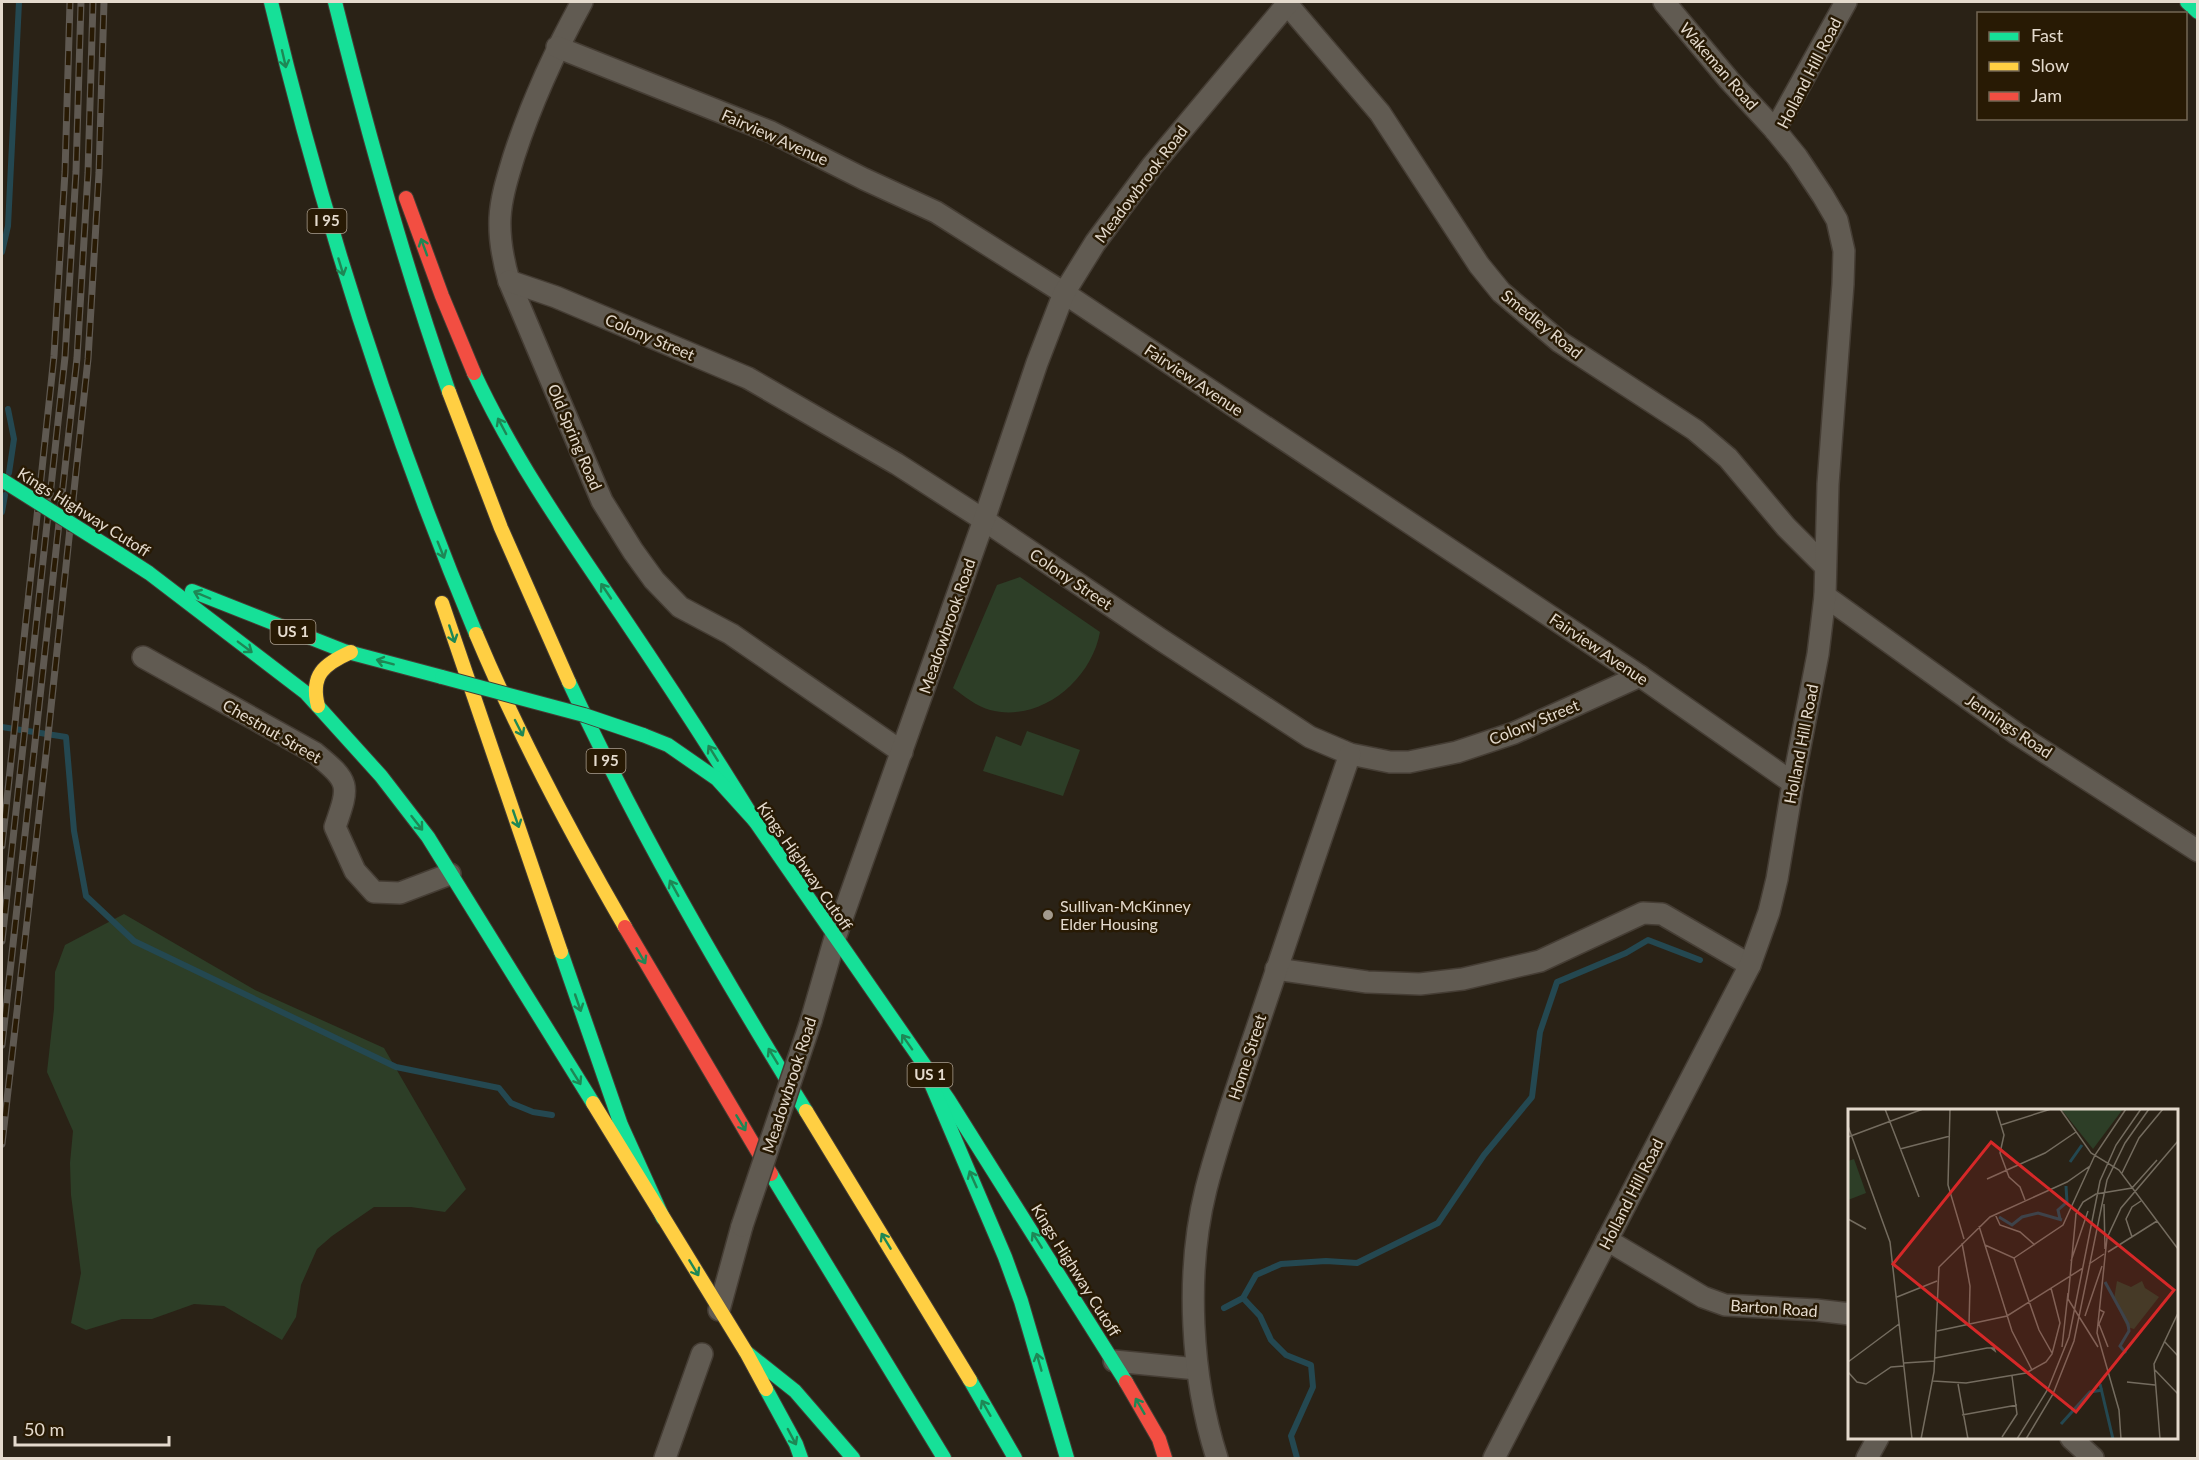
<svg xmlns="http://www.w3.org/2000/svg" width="2199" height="1460" viewBox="0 0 2199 1460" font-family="Lato,sans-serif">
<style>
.green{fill:#2d3e27}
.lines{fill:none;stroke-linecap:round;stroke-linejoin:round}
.stream{stroke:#244851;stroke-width:6}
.street-casing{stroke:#453d34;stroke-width:24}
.fast-casing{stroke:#453d34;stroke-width:16}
.slow-casing{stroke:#453d34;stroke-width:16}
.jam-casing{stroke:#453d34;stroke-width:16}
.street{stroke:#615b52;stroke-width:21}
.fast{stroke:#16e098;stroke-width:14}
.slow{stroke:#ffcf43;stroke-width:14}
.jam{stroke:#f24e42;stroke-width:14}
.rail-casing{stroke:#5f5951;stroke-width:7}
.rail{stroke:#281a04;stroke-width:4.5;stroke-dasharray:14;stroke-linecap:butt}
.street-bridge-casing{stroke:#453d34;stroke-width:24;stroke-linecap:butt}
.fast-bridge-casing{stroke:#453d34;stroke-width:16;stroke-linecap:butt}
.street-bridge{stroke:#615b52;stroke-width:21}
.fast-bridge{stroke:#16e098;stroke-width:14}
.oneway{stroke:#1e8755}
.poi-dot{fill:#a39a8d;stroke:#281a04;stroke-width:2}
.labels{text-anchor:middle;stroke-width:5;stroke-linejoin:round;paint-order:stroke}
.shield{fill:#281a04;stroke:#aca091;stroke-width:1.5}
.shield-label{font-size:15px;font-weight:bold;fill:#e4dacd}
.street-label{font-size:16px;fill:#e4dacd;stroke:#281a04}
.poi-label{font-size:16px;fill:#e4dacd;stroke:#281a04;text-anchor:start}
.inset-river{fill:none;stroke:#244851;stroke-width:3}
.inset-road{fill:none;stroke:#746c5f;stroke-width:1.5}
.view{fill:#d62828;fill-opacity:0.15;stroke:#d62828;stroke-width:3}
.inset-edge{fill:none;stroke:#e4dacd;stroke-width:3}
</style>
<rect width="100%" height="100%" fill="#2a2216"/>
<g class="green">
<path d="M 1020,577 L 1100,632 C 1091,681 1040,723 990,710 C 976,706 964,696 953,688 L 997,585 Z"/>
<path d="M 1027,731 L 1080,750 L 1063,796 L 983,771 L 996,736 L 1021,746 Z"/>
<path d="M 124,914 L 255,990 L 384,1048 L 466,1189 L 445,1212 L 411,1207 L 374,1207 L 332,1236 L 317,1249 L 301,1285 L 296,1317 L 282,1340 L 224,1306 L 194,1304 L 152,1319 L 122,1319 L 86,1330 L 71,1323 L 81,1273 L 71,1195 L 70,1163 L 73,1131 L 47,1072 L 54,1009 L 55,972 L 65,945 Z"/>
</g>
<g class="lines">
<g class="stream">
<path d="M 2,252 L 8,226 L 19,2"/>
<path d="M 8,409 L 14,439 L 9,473"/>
<path d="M 2,512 L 5,495"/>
<path d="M 2,727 L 66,737 L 74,831 L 86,896 L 134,941 L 396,1067 L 499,1088 L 511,1103 L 533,1112 L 552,1115"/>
<path d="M 1243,1298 L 1260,1316 L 1271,1340 L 1286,1355 L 1311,1365 L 1313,1387 L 1291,1436 L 1297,1458"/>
<path d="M 1224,1308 L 1243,1298 L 1256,1275 L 1281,1264 L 1326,1261 L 1357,1263 L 1438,1223 L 1484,1155 L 1532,1097 L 1540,1032 L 1557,982 L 1626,953 L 1648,940 L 1700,960"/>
</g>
<defs>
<g id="street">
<path d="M 582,2 C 555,51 532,101 514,156 C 508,176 501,197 500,218 C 499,240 503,260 509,281 L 602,501 L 633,551 L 654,580 L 680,607 L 731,634 L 902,752"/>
<path d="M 1287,4 L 1380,113 L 1479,265 L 1501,292 L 1560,342 L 1695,430 L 1728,458 L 1786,527 L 1825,566"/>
<path d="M 557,47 L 771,132 L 864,179 L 936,212 L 1064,293 L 1640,676 L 1793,783"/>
<path d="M 1775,130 L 1846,2"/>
<path d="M 509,281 L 556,297 L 748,378 L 897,464 L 984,520 L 1160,639 L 1310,737 L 1350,754 L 1390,762 L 1409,762 L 1457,752 L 1514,733 L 1640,676"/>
<path d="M 1825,596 L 2017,734 L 2198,851"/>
<path d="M 143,657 L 315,753 C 350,782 350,784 335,827 L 355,871 L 374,892 L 400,893 L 450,874"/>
<path d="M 1276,969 L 1367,982 L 1420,984 L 1463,979 L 1540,961 L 1643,913 L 1662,914 L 1750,965"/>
<path d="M 811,1021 L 835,938 L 984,520 L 1037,363 L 1064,293 L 1095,243 L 1152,166 L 1289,2"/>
<path d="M 1607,1240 L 1703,1297 L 1725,1305 L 1816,1310 L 1850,1314"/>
<path d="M 719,1310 L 742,1226"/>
<path d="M 1114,1361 L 1197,1369"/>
<path d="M 2071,1438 L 2093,1458"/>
<path d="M 665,1458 L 702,1354"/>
<path d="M 1217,1458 C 1191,1377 1185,1273 1206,1189 C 1221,1131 1242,1073 1261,1016 C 1290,929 1320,841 1350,754"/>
<path d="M 1494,1458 L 1750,965 L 1769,912 L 1777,879 L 1793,783 L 1818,654 L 1825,596 L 1828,484 L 1843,284 L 1844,251 L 1837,220 L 1823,196 L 1797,157 L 1775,130 L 1729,80 L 1664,2"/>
<path d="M 1867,1458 L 1878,1438"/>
</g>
<g id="fast">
<path d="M 271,2 C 323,218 390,429 476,634"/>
<path d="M 335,2 C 368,134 404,264 449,392"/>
<path d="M 2187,2 L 2198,12"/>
<path d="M 474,373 C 514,459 568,536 621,614 C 667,682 712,751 755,821"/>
<path d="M 118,553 L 149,573 L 306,693 L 381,776 L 428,837 L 593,1103"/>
<path d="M 192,591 L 344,651 L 442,677"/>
<path d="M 569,682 C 638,831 720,972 806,1111"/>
<path d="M 643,735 L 668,745 L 717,779 L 755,821 L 948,1099 L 1126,1382"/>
<path d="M 561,952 L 621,1125 L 663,1218"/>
<path d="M 924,1067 L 1005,1257 L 1021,1301 L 1067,1458"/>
<path d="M 771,1174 L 944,1458"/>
<path d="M 746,1352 L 795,1391 L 853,1458"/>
<path d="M 970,1380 L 1015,1458"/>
<path d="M 766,1389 L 796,1444 L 801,1458"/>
</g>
<g id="slow">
<path d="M 449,392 L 501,528 L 569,682"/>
<path d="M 442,603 L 561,952"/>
<path d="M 476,634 C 518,734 570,832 625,927"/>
<path d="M 318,706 C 310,675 324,664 351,652"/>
<path d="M 593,1103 L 746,1352 L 766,1389"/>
<path d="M 806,1111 L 970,1380"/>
</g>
<g id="jam">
<path d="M 406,198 L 442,296 L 474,373"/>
<path d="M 625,927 L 771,1174"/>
<path d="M 1126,1382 L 1159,1439 L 1165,1458"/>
</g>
</defs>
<use href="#street" class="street-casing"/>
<use href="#fast" class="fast-casing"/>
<use href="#slow" class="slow-casing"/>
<use href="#jam" class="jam-casing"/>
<use href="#street" class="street"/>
<use href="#fast" class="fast"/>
<use href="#slow" class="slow"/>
<use href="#jam" class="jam"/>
<defs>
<g id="rail">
<path d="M 2,846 L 54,356 L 65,172 L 70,2"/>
<path d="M 2,941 L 65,357 L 76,172 L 81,2"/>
<path d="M 2,1045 L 77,358 L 88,173 L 93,2"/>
<path d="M 2,1144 L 47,745 L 88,359 L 99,173 L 104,2"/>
</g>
</defs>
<use href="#rail" class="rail-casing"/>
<use href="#rail" class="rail"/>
<defs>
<path id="street-bridge" d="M 742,1226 L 811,1021"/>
<g id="fast-bridge">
<path d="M 2,480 L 118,553"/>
<path d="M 442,677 L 584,715 L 643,735"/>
</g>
</defs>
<use href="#street-bridge" class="street-bridge-casing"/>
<use href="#fast-bridge" class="fast-bridge-casing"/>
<use href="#street-bridge" class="street-bridge"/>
<use href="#fast-bridge" class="fast-bridge"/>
</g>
<defs><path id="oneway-shaft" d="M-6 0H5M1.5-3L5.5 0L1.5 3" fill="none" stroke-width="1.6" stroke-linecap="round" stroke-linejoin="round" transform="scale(1.5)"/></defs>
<g class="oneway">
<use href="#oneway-shaft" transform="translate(284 59) rotate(77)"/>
<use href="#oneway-shaft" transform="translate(424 247) rotate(-110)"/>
<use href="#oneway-shaft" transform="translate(341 267) rotate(73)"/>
<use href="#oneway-shaft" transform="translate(502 426) rotate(-118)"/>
<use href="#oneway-shaft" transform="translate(441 550) rotate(68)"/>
<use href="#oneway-shaft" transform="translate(606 591) rotate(-124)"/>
<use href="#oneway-shaft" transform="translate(202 595) rotate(-157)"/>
<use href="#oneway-shaft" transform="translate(452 634) rotate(72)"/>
<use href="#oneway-shaft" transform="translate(245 647) rotate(37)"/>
<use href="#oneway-shaft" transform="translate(385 662) rotate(-165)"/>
<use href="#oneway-shaft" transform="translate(519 728) rotate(63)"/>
<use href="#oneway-shaft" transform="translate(713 753) rotate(-122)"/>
<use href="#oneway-shaft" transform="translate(516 819) rotate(71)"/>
<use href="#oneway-shaft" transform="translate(417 823) rotate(52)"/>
<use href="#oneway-shaft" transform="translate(674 888) rotate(-119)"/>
<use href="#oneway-shaft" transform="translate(641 956) rotate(60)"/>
<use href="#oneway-shaft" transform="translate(578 1003) rotate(71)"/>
<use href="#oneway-shaft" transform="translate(907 1042) rotate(-125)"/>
<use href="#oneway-shaft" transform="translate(773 1056) rotate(-121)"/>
<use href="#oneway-shaft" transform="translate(576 1077) rotate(58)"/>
<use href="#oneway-shaft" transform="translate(741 1123) rotate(59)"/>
<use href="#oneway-shaft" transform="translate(973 1179) rotate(-114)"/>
<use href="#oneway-shaft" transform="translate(1037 1240) rotate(-122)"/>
<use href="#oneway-shaft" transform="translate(886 1241) rotate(-121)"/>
<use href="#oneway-shaft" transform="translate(694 1268) rotate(59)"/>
<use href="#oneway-shaft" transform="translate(1039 1362) rotate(-106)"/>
<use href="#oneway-shaft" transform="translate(1140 1406) rotate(-120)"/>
<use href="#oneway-shaft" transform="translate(986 1408) rotate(-120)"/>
<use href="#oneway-shaft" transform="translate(792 1437) rotate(62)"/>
</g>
<circle class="poi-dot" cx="1048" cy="915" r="6"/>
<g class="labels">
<g class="shield">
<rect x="307.5" y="209" width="39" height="24" rx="4.5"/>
<rect x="270.5" y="620" width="45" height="24" rx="4.5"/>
<rect x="586.5" y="749" width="39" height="24" rx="4.5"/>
<rect x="907.5" y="1063" width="45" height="24" rx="4.5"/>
</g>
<g class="shield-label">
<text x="327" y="226">I 95</text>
<text x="293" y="637">US 1</text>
<text x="606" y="766">I 95</text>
<text x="930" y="1080">US 1</text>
</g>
<g class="street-label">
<text transform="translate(1719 66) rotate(49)" y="6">Wakeman Road</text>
<text transform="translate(1809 73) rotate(-63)" y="6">Holland Hill Road</text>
<text transform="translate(775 137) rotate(24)" y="6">Fairview Avenue</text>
<text transform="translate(1141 184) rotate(-53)" y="6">Meadowbrook Road</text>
<text transform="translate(1542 324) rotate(39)" y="6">Smedley Road</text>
<text transform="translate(650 337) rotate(23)" y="6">Colony Street</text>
<text transform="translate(1194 380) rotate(34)" y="6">Fairview Avenue</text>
<text transform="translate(575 437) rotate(67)" y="6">Old Spring Road</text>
<text transform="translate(84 512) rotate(32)" y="6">Kings Highway Cutoff</text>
<text transform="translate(1071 579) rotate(34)" y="6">Colony Street</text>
<text transform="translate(947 626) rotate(-71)" y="6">Meadowbrook Road</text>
<text transform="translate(1599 649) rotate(34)" y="6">Fairview Avenue</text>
<text transform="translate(1534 722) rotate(-22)" y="6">Colony Street</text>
<text transform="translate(2009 726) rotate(34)" y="6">Jennings Road</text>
<text transform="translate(272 731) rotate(30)" y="6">Chestnut Street</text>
<text transform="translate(1801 744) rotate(-79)" y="6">Holland Hill Road</text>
<text transform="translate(805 866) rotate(55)" y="6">Kings Highway Cutoff</text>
<text transform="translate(1247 1057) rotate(-72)" y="6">Home Street</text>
<text transform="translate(789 1085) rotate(-72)" y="6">Meadowbrook Road</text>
<text transform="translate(1631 1194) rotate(-63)" y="6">Holland Hill Road</text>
<text transform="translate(1076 1270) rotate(58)" y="6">Kings Highway Cutoff</text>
<text transform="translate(1774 1308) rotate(4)" y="6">Barton Road</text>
</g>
<g class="poi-label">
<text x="1060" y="912">Sullivan-McKinney<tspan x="1060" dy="18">Elder Housing</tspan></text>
</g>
</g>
<g transform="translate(1848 1109)">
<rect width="330" height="330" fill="#2a2216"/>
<path d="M 213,0 L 275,0 L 245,40 ZM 6,50 L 18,84 L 0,91 L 0,52 ZM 269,172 L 283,178 L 294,172 L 297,179 L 311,188 L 286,220 L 279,218 L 266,190 Z" fill="#2d3e27"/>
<path class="inset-river" d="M 222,53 L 234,36M 151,108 L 164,116 L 174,108 L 190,104 L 214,111M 212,110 L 210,101 L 219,93 L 218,77M 257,173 L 280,215 L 281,222 L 272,237 L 278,244M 252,275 L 265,330M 213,315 L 242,283 L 255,281"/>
<path class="inset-road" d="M 37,0 L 71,88M 102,0 L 100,76 L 116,130M 148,0 L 156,26 L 152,44 L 161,68 L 172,78 L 177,91M 212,0 L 243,44 L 271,61 L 330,140M 153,16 L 203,0M 0,17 L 42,133 L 64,330M 0,28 L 75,0M 52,40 L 102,27M 274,64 L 291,29 L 315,0M 139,70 L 197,44 L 228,23M 256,95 L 257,140M 147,105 L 152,116 L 172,123 L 187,136M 0,110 L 18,120M 131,117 L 164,222 L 184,261M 284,128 L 278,110 L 284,98 L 293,92M 114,134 L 122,177 L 121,216M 137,136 L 166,149 L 191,221 L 204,244M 260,143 L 309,112M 166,149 L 215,116 L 247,46 L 278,0M 223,152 L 240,102M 241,155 L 256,145M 49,188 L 89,172M 252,201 L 256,203 L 251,215 L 260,238M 237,207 L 254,157M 89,222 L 159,207 L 235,159M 316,232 L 330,247M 214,238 L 220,184M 250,238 L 220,190 L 228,105 L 235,93 L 248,85 L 284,79 L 309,51M 87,249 L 139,239 L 146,239 L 147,242 L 143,239M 0,253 L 51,215M 56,254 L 87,252M 306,260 L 330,285M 0,263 L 9,273 L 18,275 L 43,258 L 56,257M 85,272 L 118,274 L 178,264 L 198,253 L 204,245 L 212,214 L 203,179M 279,273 L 307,276M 110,275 L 120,330M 114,306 L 169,296M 154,328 L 169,305 L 164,267M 73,330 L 86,263 L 91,158 L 142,108 L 219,73 L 242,57M 169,330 L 200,280 L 221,228 L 252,72 L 268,36 L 293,0M 178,330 L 205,285 L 226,232 L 259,71 L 277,34 L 301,0M 273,330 L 271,301 L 249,224 L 259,129 L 273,99 L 330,32M 312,330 L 306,255 L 330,204"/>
<path class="view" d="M 143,33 L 326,181 L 228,303 L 45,155 Z"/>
<rect width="330" height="330" class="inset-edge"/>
</g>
<rect width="2199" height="1460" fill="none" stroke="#e4dacd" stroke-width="6"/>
<rect x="1977" y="12" width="210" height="108" fill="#281a04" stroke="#736754" stroke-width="1.5"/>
<rect x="1989" y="32" width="30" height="9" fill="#16e098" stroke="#736754" stroke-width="1.5"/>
<text x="2031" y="42" font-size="18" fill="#e4dacd">Fast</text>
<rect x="1989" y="62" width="30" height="9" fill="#ffcf43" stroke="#736754" stroke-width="1.5"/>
<text x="2031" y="72" font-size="18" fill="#e4dacd">Slow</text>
<rect x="1989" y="92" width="30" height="9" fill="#f24e42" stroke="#736754" stroke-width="1.5"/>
<text x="2031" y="102" font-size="18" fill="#e4dacd">Jam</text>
<path d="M15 1436v9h154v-9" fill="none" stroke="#e4dacd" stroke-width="3"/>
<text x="24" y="1436" font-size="18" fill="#e4dacd" stroke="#281a04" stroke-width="4.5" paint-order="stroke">50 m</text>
</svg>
